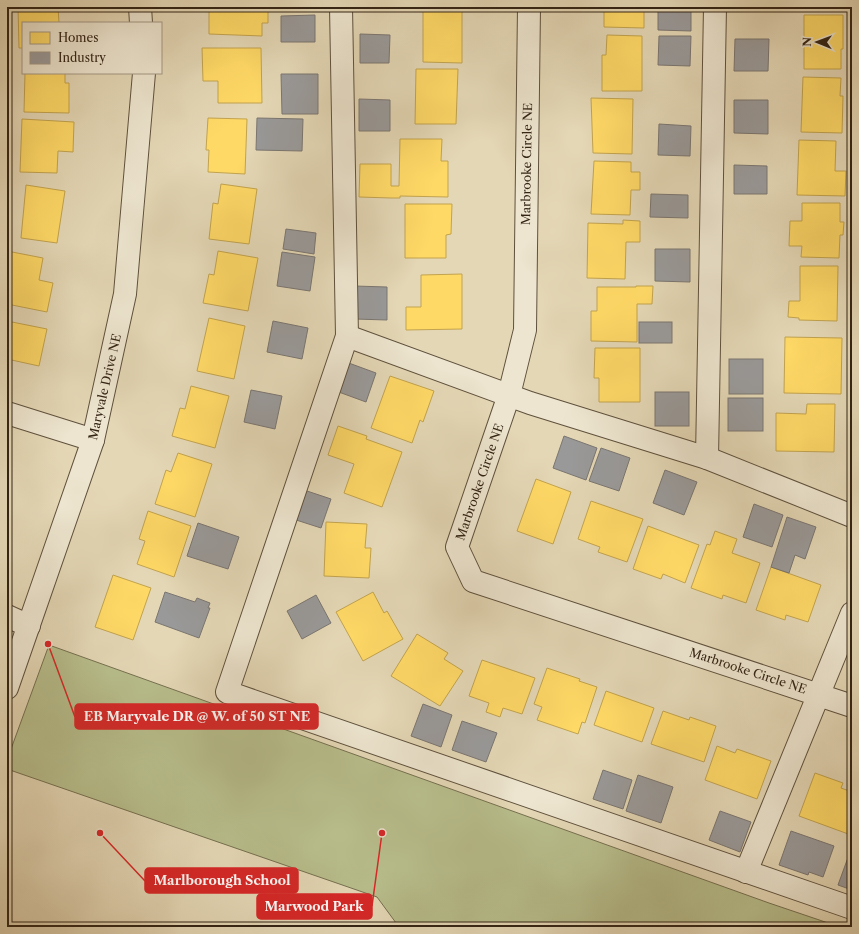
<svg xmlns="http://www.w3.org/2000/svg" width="859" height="934" viewBox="0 0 859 934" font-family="'Libre Caslon Text',serif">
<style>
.green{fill:#b7bd8b;stroke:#757050}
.homes{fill:#ffd966;stroke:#c2a34e}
.industry{fill:#999;stroke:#7a7671}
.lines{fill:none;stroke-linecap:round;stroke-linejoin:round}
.minor-casing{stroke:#5f513d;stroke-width:24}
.minor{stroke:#ede5cf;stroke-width:22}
.labels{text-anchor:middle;stroke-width:4;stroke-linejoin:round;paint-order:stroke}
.street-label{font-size:12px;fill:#332415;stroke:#ede5cf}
.leader{fill:none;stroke:#d62828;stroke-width:1.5}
.callout-dot{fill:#d62828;stroke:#ede5cf;stroke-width:1.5}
.callout{fill:#d62828;stroke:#d62828;stroke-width:1.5}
.callout-label{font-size:13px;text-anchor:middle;font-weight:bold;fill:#fff}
</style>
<rect width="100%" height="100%" fill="#e4d7b5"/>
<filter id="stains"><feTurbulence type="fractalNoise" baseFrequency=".005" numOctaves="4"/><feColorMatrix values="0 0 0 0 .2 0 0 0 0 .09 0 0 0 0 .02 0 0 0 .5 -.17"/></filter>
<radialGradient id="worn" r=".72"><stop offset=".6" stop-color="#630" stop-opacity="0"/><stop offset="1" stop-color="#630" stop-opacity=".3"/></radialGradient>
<path class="green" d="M 49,645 L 769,903 L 840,927 L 399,927 L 377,897 L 7,769 L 7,760 Z"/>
<g class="homes">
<path d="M 18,7 L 58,7 L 59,23 L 23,23 L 23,48 L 19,48 Z"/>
<path d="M 209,7 L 268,7 L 268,23 L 262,23 L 262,36 L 209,34 Z"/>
<path d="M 423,7 L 462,7 L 462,63 L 423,62 Z"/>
<path d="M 604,7 L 644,7 L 644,28 L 604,27 Z"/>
<path d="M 804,15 L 843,15 L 843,49 L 841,49 L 841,69 L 804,69 Z"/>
<path d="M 607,35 L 642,36 L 642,91 L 602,91 L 602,55 L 606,55 Z"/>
<path d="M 202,48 L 261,48 L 262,103 L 218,103 L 218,81 L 203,81 Z"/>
<path d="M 416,69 L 458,69 L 456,124 L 415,124 Z"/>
<path d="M 25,73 L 65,73 L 65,83 L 69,83 L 69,113 L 24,112 Z"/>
<path d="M 803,77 L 841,78 L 840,96 L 843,96 L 842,133 L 801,132 Z"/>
<path d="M 591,98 L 633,99 L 632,154 L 593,153 Z"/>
<path d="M 208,118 L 247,119 L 245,174 L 208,172 L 209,150 L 206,150 Z"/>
<path d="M 22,119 L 74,122 L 73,152 L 58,151 L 57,173 L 20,172 Z"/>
<path d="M 400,139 L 442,139 L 441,161 L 448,161 L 448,197 L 400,196 L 400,198 L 391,198 L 359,197 L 360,164 L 391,164 L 391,186 L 399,186 Z"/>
<path d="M 799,140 L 836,141 L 835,171 L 846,171 L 845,196 L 797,195 Z"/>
<path d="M 594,161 L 631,162 L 631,172 L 640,172 L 640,190 L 631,190 L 630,215 L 591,214 Z"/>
<path d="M 221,184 L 257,189 L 249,244 L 209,239 L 213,203 L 218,204 Z"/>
<path d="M 26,185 L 65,191 L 57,243 L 21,238 Z"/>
<path d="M 802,203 L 840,203 L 840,222 L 844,222 L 843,235 L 840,235 L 839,258 L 801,257 L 802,246 L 789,246 L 790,221 L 802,221 Z"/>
<path d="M 405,204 L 452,204 L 451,234 L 446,235 L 446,258 L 405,258 Z"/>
<path d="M 623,220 L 640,221 L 640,242 L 626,242 L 625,279 L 587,278 L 588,223 L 623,224 Z"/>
<path d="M 7,251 L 43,258 L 39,280 L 53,283 L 47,312 L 7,304 Z"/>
<path d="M 218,251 L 258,258 L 248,311 L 203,303 L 209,274 L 214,275 Z"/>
<path d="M 800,266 L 838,266 L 837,321 L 799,320 L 799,318 L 788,317 L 789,301 L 800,301 Z"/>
<path d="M 462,274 L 462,329 L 406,330 L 406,307 L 421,307 L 421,275 Z"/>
<path d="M 636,286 L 653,286 L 652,304 L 637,304 L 637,342 L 591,341 L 591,311 L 597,311 L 597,287 L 636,287 Z"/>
<path d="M 209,318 L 245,326 L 234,379 L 197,371 Z"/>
<path d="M 7,321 L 47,329 L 39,366 L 7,359 Z"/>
<path d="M 785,337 L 842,338 L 841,394 L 784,393 Z"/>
<path d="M 595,348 L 640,348 L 640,402 L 599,402 L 599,378 L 594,378 Z"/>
<path d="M 390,376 L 434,391 L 423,422 L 420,420 L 412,443 L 371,428 Z"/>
<path d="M 191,386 L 229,396 L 215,448 L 172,436 L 180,408 L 185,409 Z"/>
<path d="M 807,404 L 835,404 L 834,452 L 776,451 L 776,413 L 806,414 Z"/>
<path d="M 338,426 L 367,436 L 366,439 L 402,452 L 382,507 L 344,493 L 354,464 L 328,455 Z"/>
<path d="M 178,453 L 212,464 L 195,517 L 155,504 L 166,470 L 171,472 Z"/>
<path d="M 536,479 L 571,492 L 553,544 L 517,531 Z"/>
<path d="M 591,501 L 643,519 L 627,562 L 598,552 L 600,547 L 578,539 Z"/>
<path d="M 148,511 L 191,526 L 174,577 L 137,564 L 145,541 L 139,539 Z"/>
<path d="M 326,522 L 367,524 L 365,548 L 371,548 L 369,578 L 324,576 Z"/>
<path d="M 648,526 L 699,545 L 685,583 L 663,574 L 661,579 L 633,569 Z"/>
<path d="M 715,531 L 737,539 L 732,553 L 760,563 L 746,603 L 723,595 L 722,599 L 691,588 L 707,544 L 710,545 Z"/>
<path d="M 771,567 L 821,585 L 808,622 L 786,615 L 785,620 L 756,610 Z"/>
<path d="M 113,575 L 151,588 L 133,640 L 95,627 Z"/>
<path d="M 373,592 L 384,613 L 387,611 L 403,639 L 363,661 L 336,612 Z"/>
<path d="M 417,634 L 448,653 L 444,659 L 463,671 L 440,706 L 391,676 Z"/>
<path d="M 482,660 L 535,678 L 522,714 L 503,708 L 500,717 L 486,712 L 489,703 L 469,696 Z"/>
<path d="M 547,668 L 580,679 L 579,681 L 597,687 L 585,723 L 582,722 L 578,734 L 537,720 L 542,707 L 534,704 Z"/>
<path d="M 606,691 L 654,708 L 642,742 L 594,725 Z"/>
<path d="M 663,711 L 689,720 L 690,717 L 716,726 L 704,762 L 651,744 Z"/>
<path d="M 717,746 L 735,753 L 737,749 L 771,761 L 757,799 L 705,780 Z"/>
<path d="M 815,773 L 843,783 L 841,788 L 852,792 L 851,835 L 799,816 Z"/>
</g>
<g class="industry">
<path d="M 658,10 L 691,11 L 691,31 L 658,30 Z"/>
<path d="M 315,15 L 315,42 L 281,42 L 281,16 Z"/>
<path d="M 360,34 L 390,35 L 389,63 L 360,63 Z"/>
<path d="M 659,36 L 691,36 L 690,66 L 658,65 Z"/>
<path d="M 735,39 L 769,39 L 768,71 L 734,71 Z"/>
<path d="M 281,74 L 318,74 L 318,114 L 282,114 Z"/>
<path d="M 359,99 L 390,100 L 390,131 L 359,131 Z"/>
<path d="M 734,100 L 768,100 L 768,134 L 734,133 Z"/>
<path d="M 257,118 L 303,119 L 302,151 L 256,150 Z"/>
<path d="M 659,124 L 691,126 L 690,156 L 658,155 Z"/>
<path d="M 734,165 L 767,166 L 767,194 L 734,194 Z"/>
<path d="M 651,194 L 688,195 L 688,218 L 650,217 Z"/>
<path d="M 286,229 L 316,233 L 314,254 L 283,249 Z"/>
<path d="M 655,249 L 690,249 L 690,282 L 655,281 Z"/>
<path d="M 282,252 L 315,257 L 310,291 L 277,286 Z"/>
<path d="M 355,286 L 387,287 L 387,320 L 355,319 Z"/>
<path d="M 273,321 L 308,328 L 302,359 L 267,352 Z"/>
<rect x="639" y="322" width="33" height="21"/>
<rect x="729" y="359" width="34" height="35"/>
<path d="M 346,362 L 376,373 L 366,402 L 336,391 Z"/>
<path d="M 251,390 L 282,396 L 275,429 L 244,422 Z"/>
<rect x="655" y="392" width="34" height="34"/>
<rect x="728" y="398" width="35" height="33"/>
<path d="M 564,436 L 597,448 L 586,480 L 553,468 Z"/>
<path d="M 601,448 L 630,458 L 619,491 L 589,481 Z"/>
<path d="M 665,470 L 697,482 L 684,515 L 653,503 Z"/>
<path d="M 301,489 L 331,499 L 321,528 L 290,518 Z"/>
<path d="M 754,504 L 783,515 L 772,547 L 743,537 Z"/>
<path d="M 787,517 L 816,527 L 805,559 L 795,555 L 789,573 L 771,567 Z"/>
<path d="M 198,523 L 239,537 L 228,569 L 187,556 Z"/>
<path d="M 165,592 L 195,602 L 197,598 L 210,603 L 208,608 L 210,608 L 199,638 L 155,622 Z"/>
<path d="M 316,595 L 331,623 L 302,639 L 287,611 Z"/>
<path d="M 423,704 L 452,715 L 441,747 L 411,736 Z"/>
<path d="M 462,721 L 497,733 L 486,762 L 452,750 Z"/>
<path d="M 603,770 L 632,780 L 623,809 L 593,799 Z"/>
<path d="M 638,775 L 673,787 L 661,823 L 626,811 Z"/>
<path d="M 720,811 L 751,822 L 740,852 L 709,840 Z"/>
<path d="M 791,831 L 834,846 L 823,877 L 809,872 L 808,875 L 779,865 Z"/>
<path d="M 850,852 L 852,852 L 852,890 L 838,885 Z"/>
</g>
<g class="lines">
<defs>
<g id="minor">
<path d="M 140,7 L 141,23"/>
<path d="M 341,7 L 347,336 L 227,692 L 852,908"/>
<path d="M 529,7 L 525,330 L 509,395 L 457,547 L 473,581 L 852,706"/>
<path d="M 347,336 L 530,403 L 707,458 L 852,516"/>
<path d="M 7,413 L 93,440"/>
<path d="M 707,458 L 715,7"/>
<path d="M 7,616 L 29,626"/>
<path d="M 7,688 L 93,440 L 125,294 L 144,73"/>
<path d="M 746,872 L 852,613"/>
</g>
</defs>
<use href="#minor" class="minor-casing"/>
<use href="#minor" class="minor"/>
</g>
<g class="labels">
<g class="street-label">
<text transform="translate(527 164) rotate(-89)" y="4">Marbrooke Circle NE</text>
<text transform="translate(105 387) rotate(-77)" y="4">Maryvale Drive NE</text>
<text transform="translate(480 482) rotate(-71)" y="4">Marbrooke Circle NE</text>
<text transform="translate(748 671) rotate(18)" y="4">Marbrooke Circle NE</text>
</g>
</g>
<path class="leader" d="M48 644L75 717M100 833L145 881M382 833L372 906"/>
<g class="callout-dot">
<circle cx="48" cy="644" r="4"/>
<circle cx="100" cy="833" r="4"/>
<circle cx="382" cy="833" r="4"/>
</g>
<g class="callout">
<rect x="75" y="704" width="243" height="25" rx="4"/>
<rect x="145" y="868" width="153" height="25" rx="4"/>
<rect x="257" y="894" width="115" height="25" rx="4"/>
</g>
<g class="callout-label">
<text x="197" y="721">EB Maryvale DR @ W. of 50 ST NE</text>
<text x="222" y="885">Marlborough School</text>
<text x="314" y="911">Marwood Park</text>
</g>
<rect width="859" height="934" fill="none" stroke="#e4d7b5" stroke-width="24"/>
<rect x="8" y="8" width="843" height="918" fill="none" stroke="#332415" stroke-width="2"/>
<rect x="12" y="12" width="835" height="910" fill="none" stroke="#332415"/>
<rect x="22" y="22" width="140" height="52" fill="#ede5cf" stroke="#a39885"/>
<rect x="30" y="32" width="20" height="12" fill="#ffd966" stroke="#a39885"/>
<text x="58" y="42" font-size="12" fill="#332415">Homes</text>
<rect x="30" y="52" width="20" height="12" fill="#999999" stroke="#a39885"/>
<text x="58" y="62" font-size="12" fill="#332415">Industry</text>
<g transform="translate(817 42) rotate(271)" stroke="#ede5cf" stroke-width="3" paint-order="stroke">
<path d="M0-3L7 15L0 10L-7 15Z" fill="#332415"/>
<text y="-6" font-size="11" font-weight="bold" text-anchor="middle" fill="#332415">N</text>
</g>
<rect width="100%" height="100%" filter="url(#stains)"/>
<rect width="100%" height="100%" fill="url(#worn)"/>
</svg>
